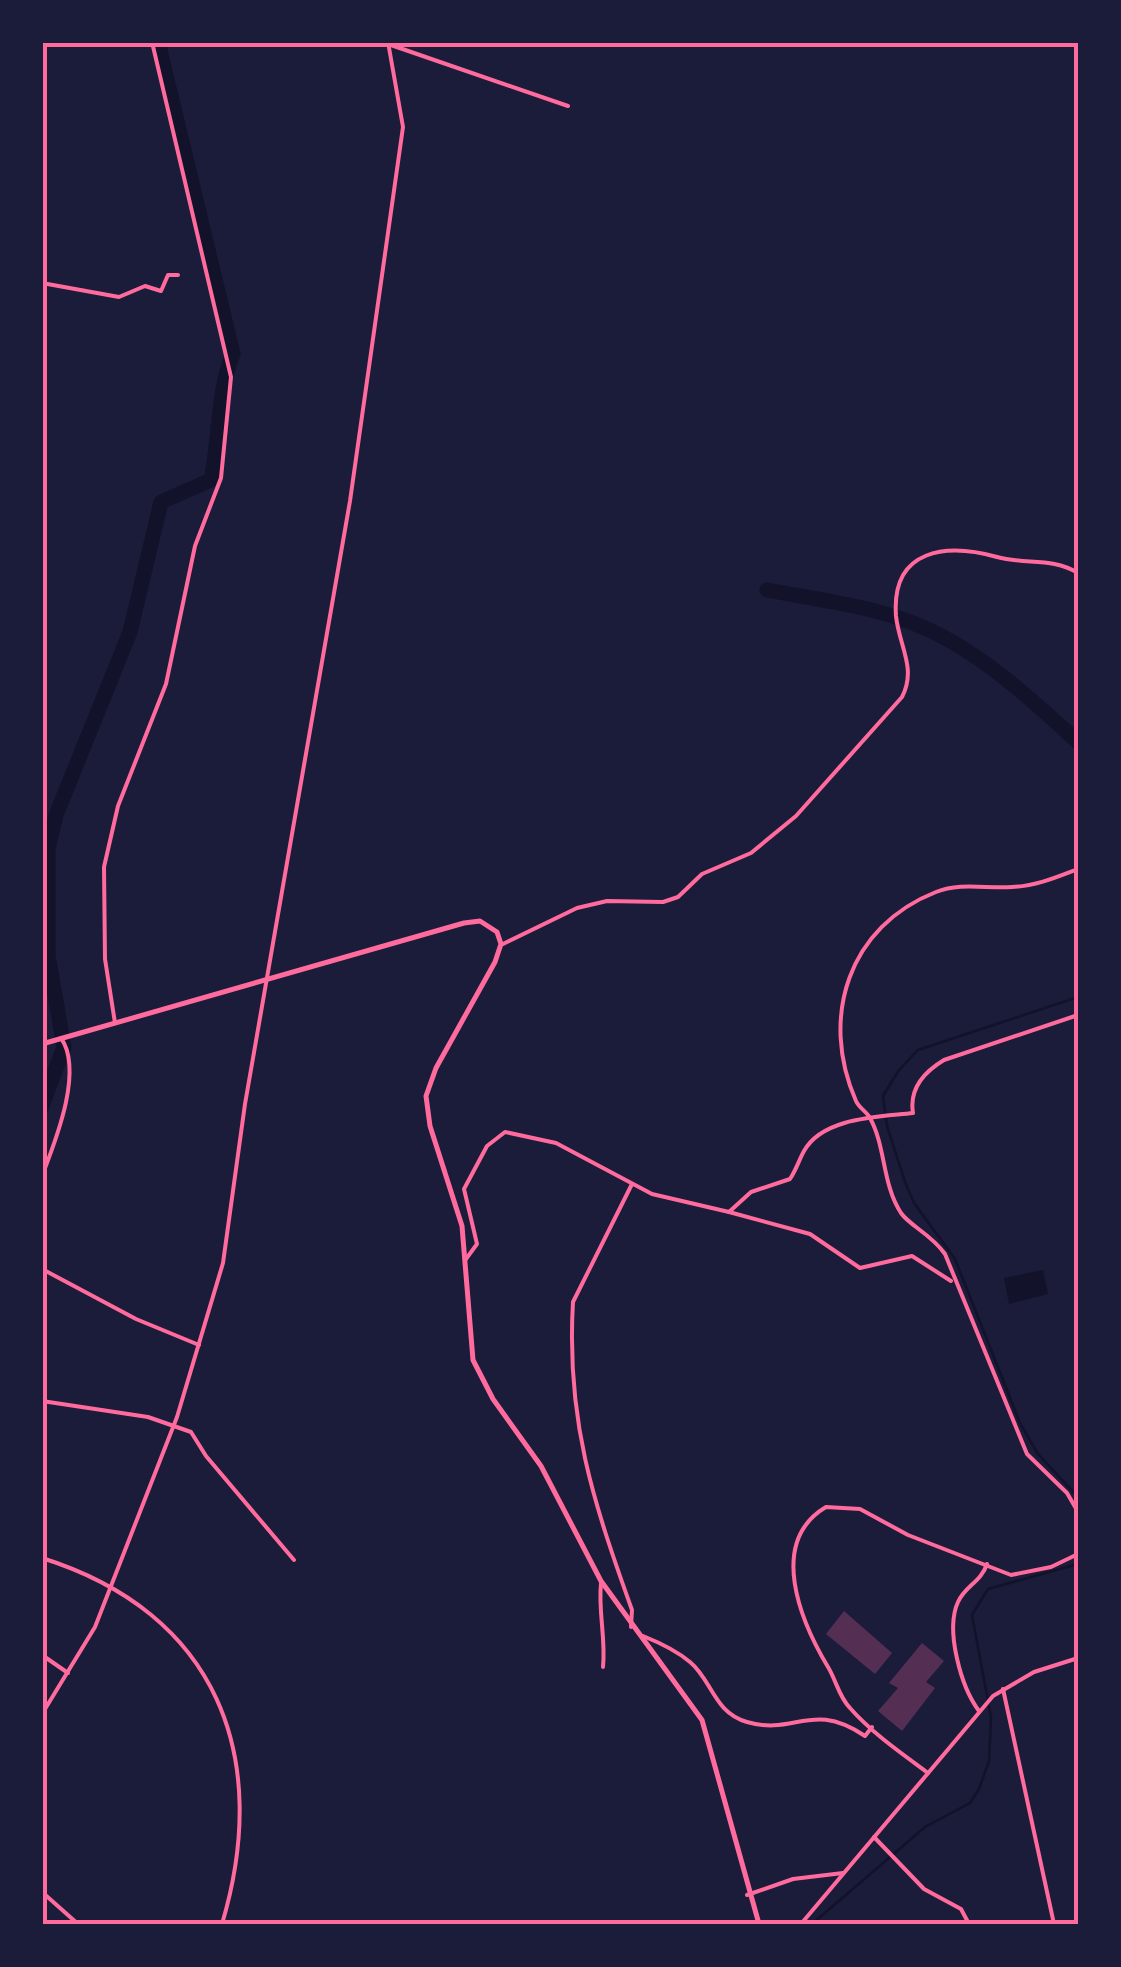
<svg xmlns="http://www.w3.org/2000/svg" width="1121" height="1967" viewBox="0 0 1121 1967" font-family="'PT Serif',serif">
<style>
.water{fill:#12122b}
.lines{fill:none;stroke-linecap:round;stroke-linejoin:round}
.stream{stroke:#12122b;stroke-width:2.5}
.river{stroke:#12122b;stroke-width:15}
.building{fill:#542f53}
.minor{stroke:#ff6b9d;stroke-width:4}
.tertiary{stroke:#ff6b9d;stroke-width:4}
.secondary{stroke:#ff6b9d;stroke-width:5}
.neatline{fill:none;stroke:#ff6b9d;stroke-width:4}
</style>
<rect width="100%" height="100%" fill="#1b1b3a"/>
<path class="water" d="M 1043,1270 L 1048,1294 L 1009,1304 L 1004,1278 Z"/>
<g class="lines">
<g class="stream">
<path d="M 1078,997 L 918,1050 L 899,1070 L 883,1096 L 887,1126 L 905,1182 L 914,1203 L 955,1259 L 1020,1423 L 1038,1454 L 1078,1497"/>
<path d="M 812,1924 L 925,1827 L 970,1803 L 979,1789 L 989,1761 L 991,1717 L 972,1615 L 988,1589 L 1078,1564"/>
</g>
<g class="river">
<path d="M 767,590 C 814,599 865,605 910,622 C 973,645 1029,697 1078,742"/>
<path d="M 42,1106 L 64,1047 L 48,955 L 48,849 L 56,815 L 130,632 L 161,502 L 211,480 C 220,439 217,392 233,354 L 158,42"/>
</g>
</g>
<g class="building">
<path d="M 844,1611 L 892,1653 L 875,1674 L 826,1634 Z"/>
<path d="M 922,1643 L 944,1661 L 926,1682 L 935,1688 L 902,1731 L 878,1711 L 898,1688 L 889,1683 Z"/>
</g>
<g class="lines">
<g class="minor">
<path d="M 388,44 L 568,106"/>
<path d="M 1078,85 L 1078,96"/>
<path d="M 42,283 L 119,297 L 145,286 L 161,291 L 168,275 L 178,275"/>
<path d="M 1078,869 C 1057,877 1036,886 1012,887 C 988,889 960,882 936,892 C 849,926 819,1017 856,1101 C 859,1108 867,1112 870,1118 C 886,1147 882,1184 901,1213 C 910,1226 931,1234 945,1254 L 1027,1454 L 1067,1493 L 1078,1512"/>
<path d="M 503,944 L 577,908 L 607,901 L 663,902 L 678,897 L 702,874 L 751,853 L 796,816 L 902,697 C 917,668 899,646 896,616 C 891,548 947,543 997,557 C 1026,565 1052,557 1078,573"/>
<path d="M 115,1023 L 105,959 L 104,867 L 118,806 L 166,684 L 195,546 L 221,478 L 231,377 L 152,42"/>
<path d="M 42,1176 C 55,1142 84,1071 61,1038"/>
<path d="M 729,1212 L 810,1234 L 860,1268 L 912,1256 L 951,1281"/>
<path d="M 466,1259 L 477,1244 L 464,1189 L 487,1146 L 505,1132 L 556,1143 L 652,1194 L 729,1212 L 751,1192 L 790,1179 C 796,1170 799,1160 804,1151 C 823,1117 879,1117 913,1113 C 909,1089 924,1072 944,1060 L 1078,1015"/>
<path d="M 42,1269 L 136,1319 L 199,1345"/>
<path d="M 42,1401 L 148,1417 L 191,1432 L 206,1456 L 294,1560"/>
<path d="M 601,1583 C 598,1612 606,1638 603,1667"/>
<path d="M 631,1627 L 632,1610 C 593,1501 566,1420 573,1302 L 632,1184"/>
<path d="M 643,1636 C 658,1642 677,1651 690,1662 C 712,1680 714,1713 747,1722 C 796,1736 811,1700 865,1736 L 872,1727"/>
<path d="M 42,1655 L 68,1673"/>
<path d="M 1003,1689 L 1054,1924"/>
<path d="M 979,1711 C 961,1687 945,1630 958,1602 C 965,1586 981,1582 987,1564"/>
<path d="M 42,1714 L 95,1627 L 177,1417 L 223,1263 L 245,1104 L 350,501 L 403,127 L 388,42"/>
<path d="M 928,1773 C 901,1753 872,1733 850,1708 C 839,1697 836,1680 828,1667 C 801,1622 767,1542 826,1507 L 860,1509 L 908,1535 L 1011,1575 L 1051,1567 L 1078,1554"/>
<path d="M 874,1837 L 924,1889 L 961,1909 L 969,1924"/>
<path d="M 747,1895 L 793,1879 L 843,1873"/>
</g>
<g class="tertiary">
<path d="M 42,1558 C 217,1613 272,1756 222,1924"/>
<path d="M 42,1892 L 78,1924"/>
<path d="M 801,1924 L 993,1696 L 1034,1672 L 1078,1658"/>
</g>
<path class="secondary" d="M 42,1044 L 464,923 L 480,921 L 497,932 L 501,944 L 495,962 L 436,1068 L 426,1096 L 430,1126 L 462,1226 L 473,1360 L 493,1399 L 541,1466 L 601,1581 L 702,1720 L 759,1924"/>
</g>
<rect width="1121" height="1967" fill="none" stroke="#1b1b3a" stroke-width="90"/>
<rect x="45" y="45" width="1031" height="1877" class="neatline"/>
</svg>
